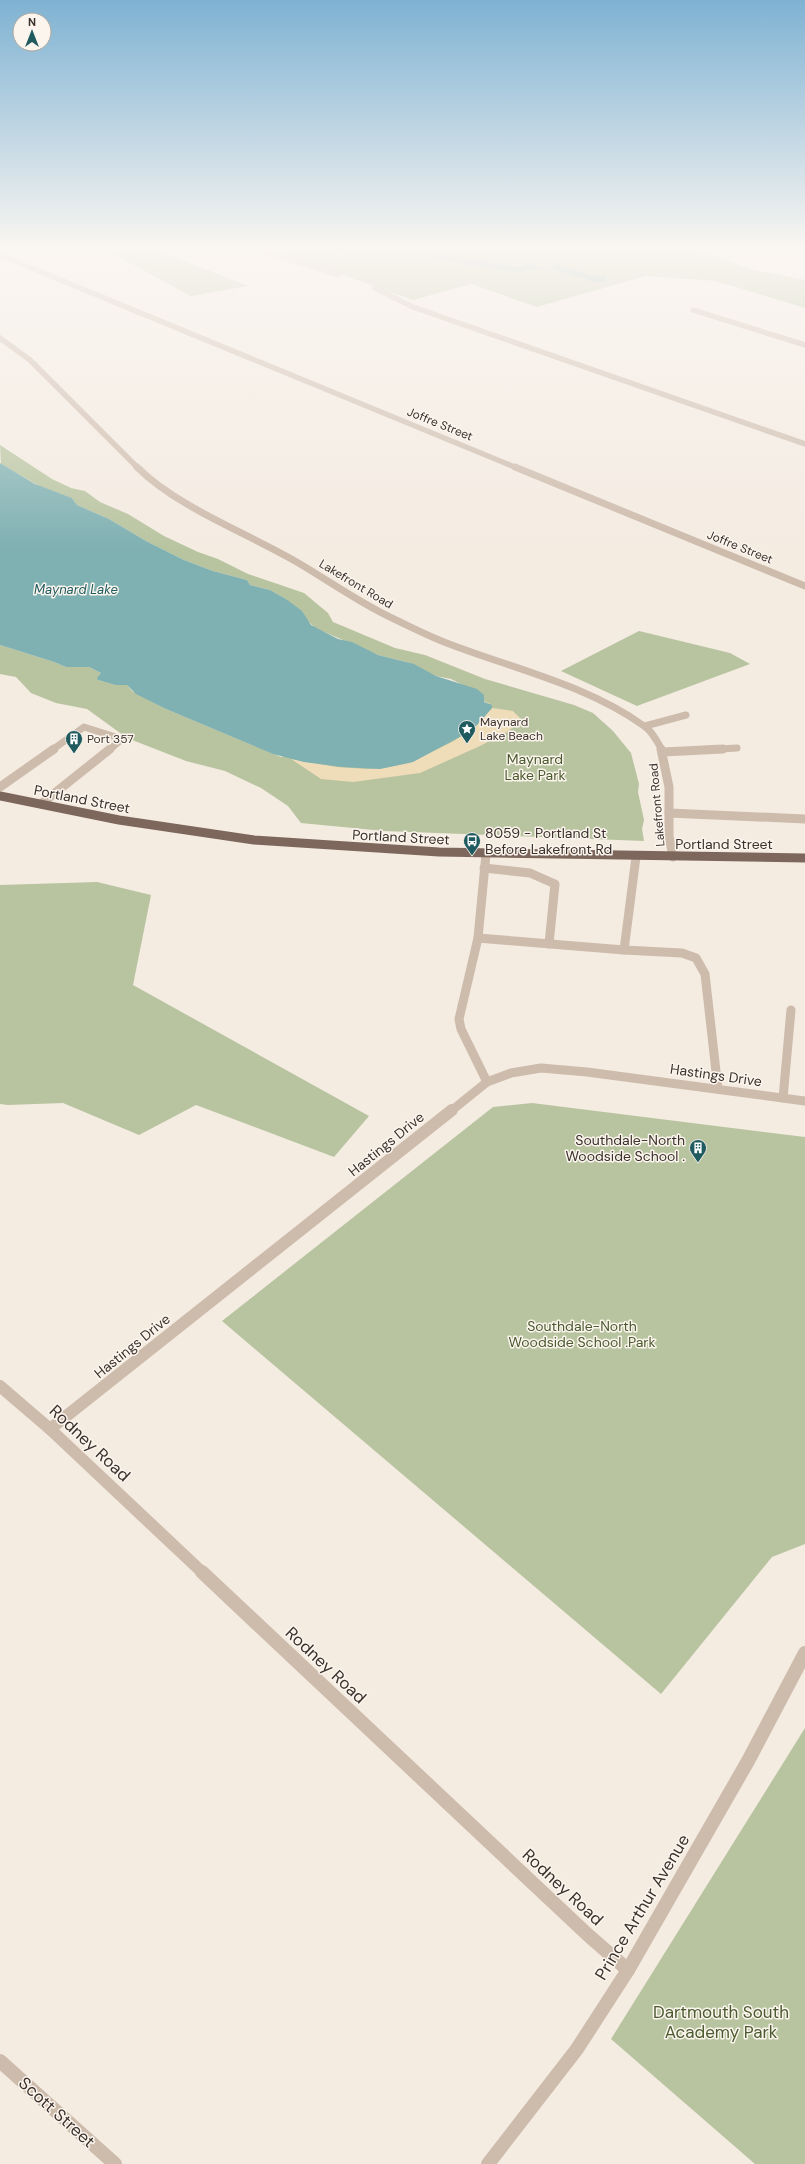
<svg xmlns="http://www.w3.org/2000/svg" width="805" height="2164" viewBox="0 0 805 2164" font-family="'DM Sans',sans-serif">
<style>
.green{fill:#b8c4a0}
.sand{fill:#efdcb8}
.water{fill:#7fb0b2}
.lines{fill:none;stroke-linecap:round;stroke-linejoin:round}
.stream{stroke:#7fb0b2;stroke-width:5}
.minor-far4{stroke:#cdbbac;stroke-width:5.5}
.minor-far3{stroke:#cdbbac;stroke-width:7}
.minor-far2{stroke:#cdbbac;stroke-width:9}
.minor-far1{stroke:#cdbbac;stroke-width:12}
.minor{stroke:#cdbbac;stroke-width:14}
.major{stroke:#7d675c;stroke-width:9}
.labels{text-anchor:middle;stroke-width:3;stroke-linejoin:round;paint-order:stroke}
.far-street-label{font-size:12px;fill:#3b302b;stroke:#fbf5ee}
.far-poi-label{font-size:12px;fill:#3b302b;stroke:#fbf5ee;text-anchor:start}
.far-water-label{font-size:13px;font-style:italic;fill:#1f5a5e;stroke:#fbf5ee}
.park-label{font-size:14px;fill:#4a5a2e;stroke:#fbf5ee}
.street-label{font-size:14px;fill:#3b302b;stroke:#fbf5ee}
.poi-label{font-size:14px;fill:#3b302b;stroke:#fbf5ee;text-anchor:start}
.near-street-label{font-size:17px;fill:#3b302b;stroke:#fbf5ee}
.near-park-label{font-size:17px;fill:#4a5a2e;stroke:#fbf5ee}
</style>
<rect width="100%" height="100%" fill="#f4ebe1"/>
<g class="green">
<path d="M 100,247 L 149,247 L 248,286 L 191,296 Z"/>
<path d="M 264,247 L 317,247 L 345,253 L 348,252 L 348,248 L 352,247 L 403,249 L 460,264 L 514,272 L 546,268 L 529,263 L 512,266 L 477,259 L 456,258 L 437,251 L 412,247 L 688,247 L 754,270 L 805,280 L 805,308 L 716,281 L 646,276 L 537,307 L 471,284 L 413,300 Z"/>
<path d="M 0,445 L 52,479 L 71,488 L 85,491 L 100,502 L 128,514 L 164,536 L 198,552 L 218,559 L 248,574 L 304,593 L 328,613 L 333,622 L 395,648 L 425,655 L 485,679 L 574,705 L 593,713 L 613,731 L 631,753 L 639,784 L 638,792 L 644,820 L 642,829 L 644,841 L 384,831 L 301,823 L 288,806 L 261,788 L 225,771 L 186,761 L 127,738 L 87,709 L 56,703 L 31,693 L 16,677 L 0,674 L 0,645 L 54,662 L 66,667 L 89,667 L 101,673 L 98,680 L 115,685 L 127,685 L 132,691 L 166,709 L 281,757 L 490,704 L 485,702 L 461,684 L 451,679 L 436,676 L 406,662 L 378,655 L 315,628 L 286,599 L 270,590 L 250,585 L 247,580 L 213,571 L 184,560 L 146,541 L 109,519 L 77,505 L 72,498 L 41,487 L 1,464 Z"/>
<path d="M 639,631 L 730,653 L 750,664 L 637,706 L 561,671 Z"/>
<path d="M 97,882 L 151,895 L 133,985 L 369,1116 L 334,1157 L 196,1105 L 139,1135 L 63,1103 L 8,1105 L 0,1104 L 0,885 Z"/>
<path d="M 532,1103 L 805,1137 L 805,1544 L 772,1557 L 661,1694 L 222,1321 L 493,1107 Z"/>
<path d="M 805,1728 L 805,2164 L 755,2164 L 611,2039 Z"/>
</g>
<path class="sand" d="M 492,708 L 513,711 L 522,720 L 507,732 L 480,746 L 420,773 L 353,782 L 321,779 L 291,759 L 337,767 L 368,769 L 384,768 L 409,763 L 454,741 L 477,725 Z"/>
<g class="water">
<path d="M 317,247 L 412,247 L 437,251 L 456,258 L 477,259 L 500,264 L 518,266 L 529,263 L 537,266 L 556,267 L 514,272 L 460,264 L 403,249 L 352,247 L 347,249 L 349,252 L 338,252 Z"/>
<path d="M 0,463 L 35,484 L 72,498 L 77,505 L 109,519 L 146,541 L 184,560 L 213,571 L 247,580 L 250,585 L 270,590 L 286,599 L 302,611 L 311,625 L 338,639 L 352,642 L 378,655 L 414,664 L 436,676 L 477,689 L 484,695 L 484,702 L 492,705 L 492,708 L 477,725 L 467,733 L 413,762 L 380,769 L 342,767 L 304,762 L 273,754 L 166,709 L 136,694 L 127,685 L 115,685 L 98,680 L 97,678 L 101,673 L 89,667 L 66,667 L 54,662 L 0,645 Z"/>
</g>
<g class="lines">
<path class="stream" d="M 556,267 L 594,279 L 604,279"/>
<g class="minor-far4">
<path d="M 251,247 L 338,275"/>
<path d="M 797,247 L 805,249"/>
<path d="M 0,255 L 517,468"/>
<path d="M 375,288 L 413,307 L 805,444"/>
<path d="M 693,310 L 805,345"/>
<path d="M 0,338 L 30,360 L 138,468"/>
</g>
<g class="minor-far3">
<path d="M 137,467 C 177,507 245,532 295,561 C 328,580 359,603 394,619 C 413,628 432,638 452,645 C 515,669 589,686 644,726 C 652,731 657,741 662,750"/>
<path d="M 515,467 L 805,586"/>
<path d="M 645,726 L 686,715"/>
<path d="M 52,750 L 84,727 L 122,739 L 109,750"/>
<path d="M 704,750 L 737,748"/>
</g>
<g class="minor-far2">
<path d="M 661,749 L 669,787 L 669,836 L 673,857"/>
<path d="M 663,752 L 723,749"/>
<path d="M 0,787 L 54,749"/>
<path d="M 41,804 L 110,749"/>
<path d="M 669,813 L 805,819"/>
<path d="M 486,854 L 478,938 L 459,1019 L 461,1029 L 487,1082"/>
<path d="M 484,868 L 530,873 L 555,884 L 549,944"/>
<path d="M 478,938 L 624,950 L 636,857"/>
<path d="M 624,950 L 682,953 L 696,958 L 705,974 L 718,1089"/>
<path d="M 783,1098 L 791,1010"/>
<path d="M 451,1111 L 487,1082 L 511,1073 L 541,1068 L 587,1072 L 805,1101"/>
</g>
<g class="minor-far1">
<path d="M 0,1386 L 50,1429 L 203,1573"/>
<path d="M 50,1429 L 452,1110"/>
</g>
<g class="minor">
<path d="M 202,1572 L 588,1935 L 628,1970"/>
<path d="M 0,2061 L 115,2164"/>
<path d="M 488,2164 L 577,2049 L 628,1970 L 748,1761 L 805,1653"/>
</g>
<path class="major" d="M 0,796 L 119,820 L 254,840 L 439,852 L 805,858"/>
</g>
<linearGradient id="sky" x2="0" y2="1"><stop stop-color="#7eb2d2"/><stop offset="0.45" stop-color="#faf6f2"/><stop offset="1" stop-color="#faf6f2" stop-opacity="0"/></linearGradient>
<rect width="805" height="550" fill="url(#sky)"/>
<defs>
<symbol id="sight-pin" viewBox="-11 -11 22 30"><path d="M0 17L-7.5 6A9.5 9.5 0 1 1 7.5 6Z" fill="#1f5a5e" stroke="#fbf5ee"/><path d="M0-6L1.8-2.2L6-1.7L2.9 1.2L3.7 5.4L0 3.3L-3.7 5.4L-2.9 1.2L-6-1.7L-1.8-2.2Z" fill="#fff"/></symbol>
<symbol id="building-pin" viewBox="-11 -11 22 30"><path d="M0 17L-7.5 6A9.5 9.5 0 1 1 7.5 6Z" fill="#1f5a5e" stroke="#fbf5ee"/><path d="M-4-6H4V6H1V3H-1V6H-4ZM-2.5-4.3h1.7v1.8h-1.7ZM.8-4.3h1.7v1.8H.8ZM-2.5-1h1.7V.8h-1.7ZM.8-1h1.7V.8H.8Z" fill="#fff"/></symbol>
<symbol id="bus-pin" viewBox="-11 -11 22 30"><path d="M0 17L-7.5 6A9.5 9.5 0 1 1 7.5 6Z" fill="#1f5a5e" stroke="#fbf5ee"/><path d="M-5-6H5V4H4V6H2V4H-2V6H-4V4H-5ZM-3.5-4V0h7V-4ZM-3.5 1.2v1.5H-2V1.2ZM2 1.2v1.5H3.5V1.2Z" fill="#fff"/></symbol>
</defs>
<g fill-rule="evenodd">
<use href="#sight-pin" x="457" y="719" width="20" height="27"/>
<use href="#building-pin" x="64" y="729" width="20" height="27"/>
<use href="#bus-pin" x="462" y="831" width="20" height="27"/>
<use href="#building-pin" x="688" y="1138" width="20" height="27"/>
</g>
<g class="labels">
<g class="far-street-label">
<text transform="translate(440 424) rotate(22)" y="4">Joffre Street</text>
<text transform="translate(740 547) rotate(22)" y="4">Joffre Street</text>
<text transform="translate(356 584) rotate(31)" y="4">Lakefront Road</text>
<text transform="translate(657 805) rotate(-95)" y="4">Lakefront Road</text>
</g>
<g class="far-poi-label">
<text x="480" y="726">Maynard<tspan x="480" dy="14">Lake Beach</tspan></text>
<text x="87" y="743">Port 357</text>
</g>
<g class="far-water-label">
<text x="76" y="594">Maynard Lake</text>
</g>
<g class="park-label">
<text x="535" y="764">Maynard<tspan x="535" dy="16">Lake Park</tspan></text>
<text x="582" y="1331">Southdale-North<tspan x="582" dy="16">Woodside School .Park</tspan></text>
</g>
<g class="street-label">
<text transform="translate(82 799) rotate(11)" y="5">Portland Street</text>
<text transform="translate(401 837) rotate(3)" y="5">Portland Street</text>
<text x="724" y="849">Portland Street</text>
<text transform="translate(716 1075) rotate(8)" y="5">Hastings Drive</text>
<text transform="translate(386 1144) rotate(-39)" y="5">Hastings Drive</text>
<text transform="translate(132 1346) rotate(-39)" y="5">Hastings Drive</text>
</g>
<g class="poi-label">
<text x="485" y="838">8059 - Portland St<tspan x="485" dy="16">Before Lakefront Rd</tspan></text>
<text x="685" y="1145" text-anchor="end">Southdale-North<tspan x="685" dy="16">Woodside School .</tspan></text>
</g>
<g class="near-street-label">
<text transform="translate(90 1443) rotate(43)" y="6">Rodney Road</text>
<text transform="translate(326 1665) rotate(43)" y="6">Rodney Road</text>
<text transform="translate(563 1887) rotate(43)" y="6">Rodney Road</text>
<text transform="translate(642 1907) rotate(-59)" y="6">Prince Arthur Avenue</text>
<text transform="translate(57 2112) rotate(42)" y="6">Scott Street</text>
</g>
<g class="near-park-label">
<text x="721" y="2018">Dartmouth South<tspan x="721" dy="20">Academy Park</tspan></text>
</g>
</g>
<g transform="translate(32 32)"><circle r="19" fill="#fbf5ee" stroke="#aea6a0"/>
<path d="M0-3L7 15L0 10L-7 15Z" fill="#1f5a5e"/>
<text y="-6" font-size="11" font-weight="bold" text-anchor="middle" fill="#3b302b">N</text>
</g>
</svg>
